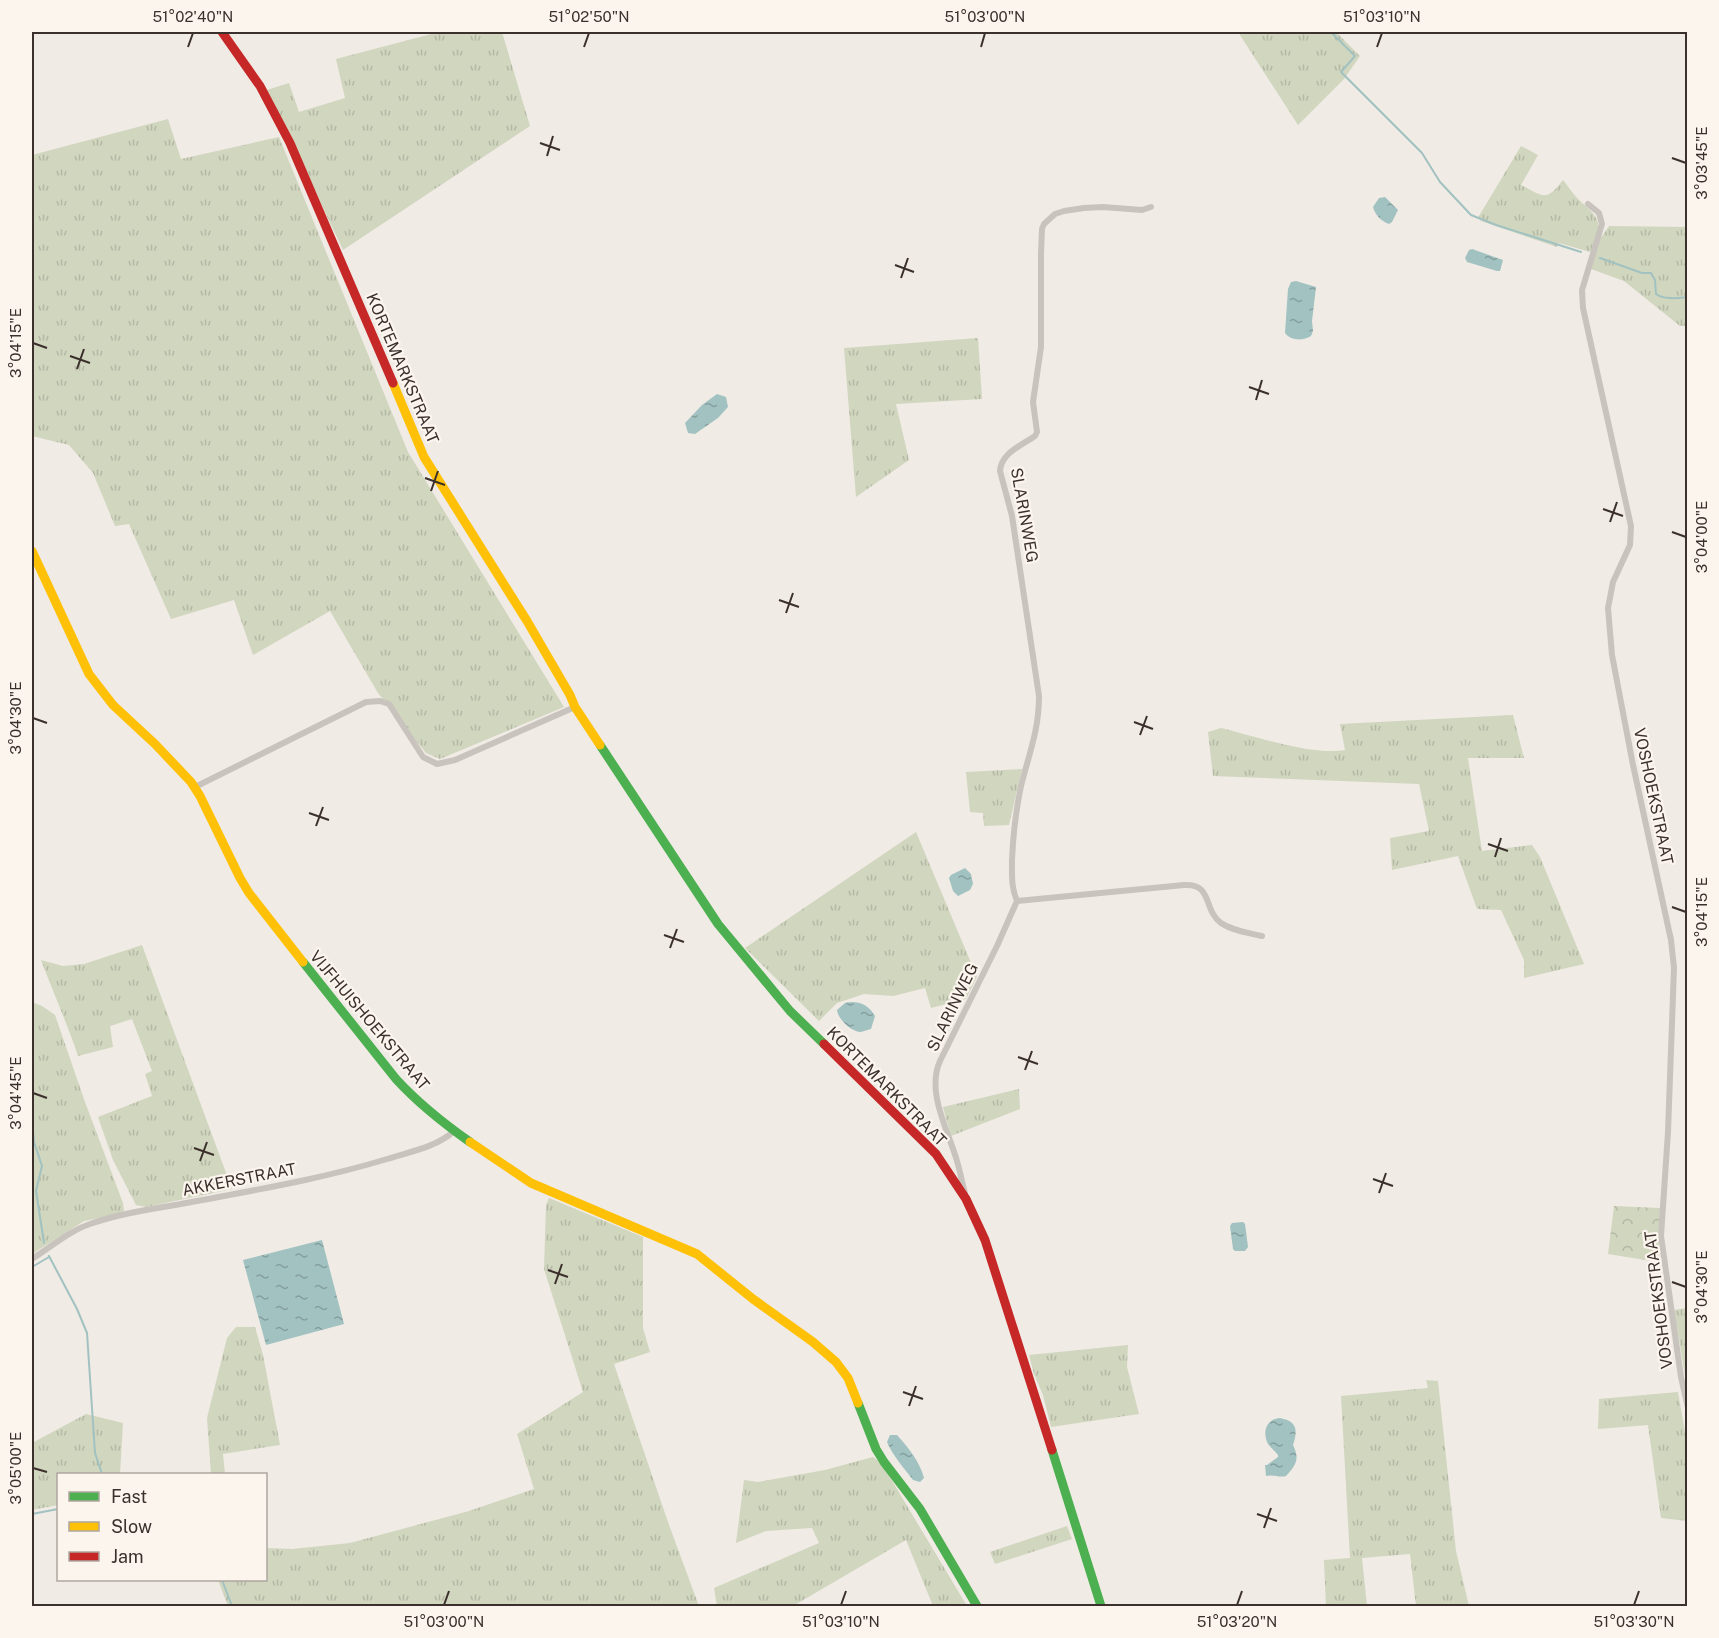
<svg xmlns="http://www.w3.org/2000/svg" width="1719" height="1638" viewBox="0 0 1719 1638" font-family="'Public Sans',sans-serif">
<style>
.grass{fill:url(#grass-tufts)}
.forest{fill:url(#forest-crowns)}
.water{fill:url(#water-ripples)}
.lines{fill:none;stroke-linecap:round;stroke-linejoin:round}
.stream{stroke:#a1c2c1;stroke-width:2}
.street{stroke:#c9c3be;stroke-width:6}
.fast{stroke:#4caf50;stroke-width:9}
.slow{stroke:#ffc107;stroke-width:9}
.jam{stroke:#c62828;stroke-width:9}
.ticks{fill:none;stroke:#3b302b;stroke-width:2}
.labels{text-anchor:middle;stroke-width:4.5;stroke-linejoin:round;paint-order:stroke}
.street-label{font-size:16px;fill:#3b302b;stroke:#fbf5ee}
.neatline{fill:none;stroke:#3b302b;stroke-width:2}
.ticks-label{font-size:15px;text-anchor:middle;fill:#3b302b}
</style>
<defs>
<pattern id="grass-tufts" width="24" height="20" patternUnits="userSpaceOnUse" patternTransform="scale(1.5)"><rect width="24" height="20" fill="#d1d6bf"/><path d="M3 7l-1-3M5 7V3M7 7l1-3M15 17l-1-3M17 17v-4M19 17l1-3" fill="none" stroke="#b4b8a4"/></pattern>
<pattern id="forest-crowns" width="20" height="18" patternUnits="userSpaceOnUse" patternTransform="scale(1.5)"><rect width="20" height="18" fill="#d1d6bf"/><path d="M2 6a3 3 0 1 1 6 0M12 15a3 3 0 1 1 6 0" fill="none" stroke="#b4b8a4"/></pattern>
<pattern id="water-ripples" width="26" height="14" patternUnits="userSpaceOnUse" patternTransform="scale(1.5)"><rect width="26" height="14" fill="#a1c2c1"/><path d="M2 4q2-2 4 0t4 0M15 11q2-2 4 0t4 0" fill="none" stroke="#849e9d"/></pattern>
</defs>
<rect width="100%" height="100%" fill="#f0ebe5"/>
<g class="grass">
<path d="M 439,32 L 502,32 L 530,126 L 343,250 L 267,90 L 289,83 L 299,112 L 345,98 L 336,59 Z"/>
<path d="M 1238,32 L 1336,32 L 1360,56 L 1344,79 L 1298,125 Z"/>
<path d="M 168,119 L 181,159 L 279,137 L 408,452 L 564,707 L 440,759 L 426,753 L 378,693 L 330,611 L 253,655 L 234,600 L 171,619 L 129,524 L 115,526 L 93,473 L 69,445 L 32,436 L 32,155 Z"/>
<path d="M 1521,146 L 1538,155 L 1521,185 C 1544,197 1546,202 1563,180 C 1568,186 1572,193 1578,199 C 1601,220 1604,222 1590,252 L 1559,243 L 1557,247 L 1481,221 L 1479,216 Z"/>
<path d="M 1609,226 L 1687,227 L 1687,326 L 1680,326 L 1624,281 L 1591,269 L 1600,239 Z"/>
<path d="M 978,338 L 982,399 L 896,404 L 909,460 L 856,497 L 844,348 Z"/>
<path d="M 1513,715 L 1524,758 L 1468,758 L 1482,851 L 1532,845 L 1540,857 L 1584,964 L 1524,978 L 1524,960 L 1501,910 L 1477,909 L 1458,856 L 1392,870 L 1390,838 L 1429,831 L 1419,784 L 1213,776 L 1208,732 L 1221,728 C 1254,736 1314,756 1345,750 L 1340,724 Z"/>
<path d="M 1022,769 L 1009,825 L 984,826 L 983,813 L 970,812 L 966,772 Z"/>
<path d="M 916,832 L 977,977 L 966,999 L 931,1008 L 925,988 L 893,996 L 864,994 L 837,1003 L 819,1021 L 745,948 Z"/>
<path d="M 142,945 L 232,1189 L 146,1207 L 136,1205 L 113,1160 L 98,1117 L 152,1096 L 145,1074 L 152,1071 L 132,1019 L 110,1026 L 113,1047 L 78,1056 C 67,1023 53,992 41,960 L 63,966 L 84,964 Z"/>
<path d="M 32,1002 L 42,1006 L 55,1015 L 85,1102 L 123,1203 L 124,1211 L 116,1215 L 84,1221 L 32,1254 Z"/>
<path d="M 1019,1089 L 1020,1109 L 951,1136 L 943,1107 Z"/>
<path d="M 549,1198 L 643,1237 L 643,1328 L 650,1352 L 614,1364 L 669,1525 L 699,1606 L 228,1606 L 218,1580 L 266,1580 L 266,1548 L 292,1549 L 350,1543 L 469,1511 L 534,1489 L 517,1434 L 583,1392 L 544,1269 L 546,1205 Z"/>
<path d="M 1687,1308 L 1687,1387 L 1674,1310 Z"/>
<path d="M 236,1327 L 255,1327 L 263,1355 L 280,1445 L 223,1454 L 225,1474 L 211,1474 L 207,1418 L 227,1338 Z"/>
<path d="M 1128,1345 L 1127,1367 L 1139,1414 L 1051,1427 L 1043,1395 L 1034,1374 L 1029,1355 Z"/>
<path d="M 1426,1380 L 1438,1381 L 1456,1551 L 1469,1606 L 1416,1606 L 1410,1554 L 1362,1558 L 1367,1606 L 1326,1606 L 1324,1560 L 1350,1558 L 1341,1396 L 1428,1388 Z"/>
<path d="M 1678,1392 L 1687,1443 L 1687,1521 L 1661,1518 L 1648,1425 L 1598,1429 L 1599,1399 Z"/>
<path d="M 86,1414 L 123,1423 L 120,1474 L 58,1474 L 58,1505 L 32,1510 L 32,1443 Z"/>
<path d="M 873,1457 L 882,1464 L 967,1606 L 933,1606 L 906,1540 L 793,1606 L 717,1606 L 714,1588 L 819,1543 L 812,1528 L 766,1531 L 736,1543 L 744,1480 L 758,1482 L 825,1470 Z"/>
<path d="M 1067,1526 L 1072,1539 L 995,1564 L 990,1552 Z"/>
</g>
<path class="forest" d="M 1614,1206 L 1660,1208 L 1658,1262 L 1608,1254 Z"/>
<g class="water">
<path d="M 1385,197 L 1398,210 L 1392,222 L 1389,224 C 1381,221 1375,215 1373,207 L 1379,198 Z"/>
<path d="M 1472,249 L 1503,260 L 1500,271 L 1497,271 L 1467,262 L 1465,258 L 1469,250 Z"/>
<path d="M 1296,281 L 1316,287 L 1312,321 L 1313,331 L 1311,336 C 1303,341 1291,341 1285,333 L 1288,289 L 1291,282 Z"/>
<path d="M 717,394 L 726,397 L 728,407 L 718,418 L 695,434 L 688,433 L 685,423 L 702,405 Z"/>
<path d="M 965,868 L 971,874 L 973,884 L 970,890 L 958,896 L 953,891 L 949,878 L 951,875 Z"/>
<path d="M 851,1002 C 862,1002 869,1006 875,1016 L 871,1029 C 870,1029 862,1032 861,1032 C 851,1032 838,1019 837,1010 L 845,1003 Z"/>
<path d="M 1243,1222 L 1245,1224 L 1248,1247 L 1245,1251 L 1235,1251 L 1233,1249 L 1230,1226 L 1232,1223 Z"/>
<path d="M 322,1240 L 344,1324 L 266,1345 L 243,1260 Z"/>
<path d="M 1280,1418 C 1297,1421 1298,1430 1293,1445 C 1300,1459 1296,1465 1286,1476 C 1280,1478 1273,1474 1266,1476 L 1265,1465 L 1267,1465 L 1278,1457 L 1278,1455 C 1275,1451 1271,1448 1268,1444 C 1262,1432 1266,1419 1280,1418 Z"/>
<path d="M 890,1435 L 897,1435 C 908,1447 920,1462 924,1478 L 920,1482 L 913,1480 C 904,1468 893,1456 887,1442 Z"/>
</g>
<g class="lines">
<g class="stream">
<path d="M 1331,32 L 1355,56 L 1341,72 L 1422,153 L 1440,182 L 1471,215 L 1496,225 L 1581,252"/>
<path d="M 1600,258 L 1642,273 L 1651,273 L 1655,280 L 1656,294 C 1664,300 1678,298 1688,297"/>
<path d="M 32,1122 L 34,1142 L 42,1166 L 36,1191 L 44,1243"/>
<path d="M 49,1256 L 77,1309 L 87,1333 L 95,1453 L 102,1474"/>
<path d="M 32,1267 L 49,1257"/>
<path d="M 32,1514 L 58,1509"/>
<path d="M 222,1580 L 232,1606"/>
</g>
<g class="street">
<path d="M 1588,204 L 1599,213 L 1602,224 L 1582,290 L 1583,308 L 1631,526 L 1630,545 L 1613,582 L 1608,608 L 1612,655 L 1633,765 L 1671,940 L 1674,968 L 1668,1132 L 1661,1236 L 1681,1377 L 1688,1408"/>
<path d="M 195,787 L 366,702 L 380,701 L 389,704 L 423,757 L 437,764 L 455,760 L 575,707"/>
<path d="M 1017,901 L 1184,885 C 1213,883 1203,910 1221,923 C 1233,931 1249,933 1262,936"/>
<path d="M 965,1193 C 962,1182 960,1171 957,1161 C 948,1130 926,1092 940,1061 L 997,946 L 1017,901 C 1011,887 1012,875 1012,860 C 1013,836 1016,810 1021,786 C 1029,754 1039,730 1039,696 L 1012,516 L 1000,471 C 1001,453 1022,445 1035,436 L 1037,432 L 1033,402 L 1041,347 L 1041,253 L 1042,229 L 1044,224 L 1055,214 L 1064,211 L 1084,208 L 1103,207 L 1142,210 L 1151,207"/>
<path d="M 32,1259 C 51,1247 69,1231 90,1224 C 124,1212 161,1208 197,1201 C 261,1189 325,1178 387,1159 C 409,1152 437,1147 454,1131"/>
</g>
<g class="fast">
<path d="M 600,745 L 718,924 L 790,1011 L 824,1044"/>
<path d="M 303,962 L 396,1079 C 418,1103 443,1123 470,1142"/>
<path d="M 858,1403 L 876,1449 L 884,1462 L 920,1509 L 977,1606"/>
<path d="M 1052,1450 L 1101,1606"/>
</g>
<g class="slow">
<path d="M 393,383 L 424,457 L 527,621 L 570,695 L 575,707 L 600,745"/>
<path d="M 32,551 L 89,674 L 113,705 L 155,744 L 191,782 L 200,796 L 240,878 L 249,893 L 303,962"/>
<path d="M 470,1142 L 531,1183 L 697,1254 L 753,1299 L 813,1342 L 836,1362 L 848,1378 L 858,1403"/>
</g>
<g class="jam">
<path d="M 222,32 L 260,86 L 290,143 L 393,383"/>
<path d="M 824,1044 L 936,1154 L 966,1199 L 985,1240 L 1052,1450"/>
</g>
</g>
<path class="ticks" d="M 188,47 L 193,33M 584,47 L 589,33M 981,47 L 985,33M 1377,47 L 1382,33M 540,143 L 560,150M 547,156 L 553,136M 1672,158 L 1686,163M 895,265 L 914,272M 901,278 L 908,258M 33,343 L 47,348M 70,356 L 90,363M 77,369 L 84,349M 1249,387 L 1269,394M 1256,400 L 1262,380M 425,478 L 445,485M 431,491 L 438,471M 1603,509 L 1623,516M 1610,522 L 1617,502M 1672,532 L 1686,537M 779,600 L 799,607M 786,613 L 793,593M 33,718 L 47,723M 1134,722 L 1153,729M 1140,735 L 1147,716M 309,813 L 329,820M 316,826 L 323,807M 1488,844 L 1508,851M 1495,857 L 1501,838M 1672,907 L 1686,912M 664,935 L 684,942M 670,948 L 677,929M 1018,1057 L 1038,1064M 1025,1070 L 1032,1051M 33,1093 L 47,1098M 194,1148 L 214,1155M 200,1161 L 207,1142M 1373,1179 L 1393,1186M 1379,1193 L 1386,1173M 548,1270 L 568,1277M 1672,1282 L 1686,1287M 555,1284 L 562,1264M 903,1392 L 923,1399M 909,1406 L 916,1386M 33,1468 L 47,1472M 1257,1514 L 1277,1521M 1264,1528 L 1271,1508M 444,1605 L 449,1591M 841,1605 L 846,1591M 1237,1605 L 1242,1591M 1634,1605 L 1639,1591"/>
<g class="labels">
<g class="street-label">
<text transform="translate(403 368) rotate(67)" y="6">KORTEMARKSTRAAT</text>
<text transform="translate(1025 515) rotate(80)" y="6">SLARINWEG</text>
<text transform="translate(1654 796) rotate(78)" y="6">VOSHOEKSTRAAT</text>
<text transform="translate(952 1007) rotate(-64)" y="6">SLARINWEG</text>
<text transform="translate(370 1020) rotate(50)" y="6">VIJFHUISHOEKSTRAAT</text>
<text transform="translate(887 1086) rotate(45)" y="6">KORTEMARKSTRAAT</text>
<text transform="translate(239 1179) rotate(-11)" y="6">AKKERSTRAAT</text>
<text transform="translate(1658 1300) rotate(-97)" y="6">VOSHOEKSTRAAT</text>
</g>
</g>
<rect width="1719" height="1638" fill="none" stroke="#fbf5ee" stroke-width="66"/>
<rect x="57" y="1473" width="210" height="108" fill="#fbf5ee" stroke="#aea6a0" stroke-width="1.5"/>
<rect x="69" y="1492" width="30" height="9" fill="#4caf50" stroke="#aea6a0" stroke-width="1.5"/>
<text x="111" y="1503" font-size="18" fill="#3b302b">Fast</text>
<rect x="69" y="1522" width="30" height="9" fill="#ffc107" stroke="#aea6a0" stroke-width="1.5"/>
<text x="111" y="1533" font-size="18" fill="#3b302b">Slow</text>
<rect x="69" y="1552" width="30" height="9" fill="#c62828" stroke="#aea6a0" stroke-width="1.5"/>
<text x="111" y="1563" font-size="18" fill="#3b302b">Jam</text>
<rect x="33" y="33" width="1653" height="1572" class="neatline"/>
<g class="ticks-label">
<text x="193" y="22">51°02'40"N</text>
<text x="589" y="22">51°02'50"N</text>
<text x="985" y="22">51°03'00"N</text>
<text x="1382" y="22">51°03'10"N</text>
<text transform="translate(1702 163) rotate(-90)" y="5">3°03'45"E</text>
<text transform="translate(16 343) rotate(-90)" y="5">3°04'15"E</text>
<text transform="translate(1702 537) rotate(-90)" y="5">3°04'00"E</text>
<text transform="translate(16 718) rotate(-90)" y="5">3°04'30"E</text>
<text transform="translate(1702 912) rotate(-90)" y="5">3°04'15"E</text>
<text transform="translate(16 1093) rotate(-90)" y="5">3°04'45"E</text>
<text transform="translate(1702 1287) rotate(-90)" y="5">3°04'30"E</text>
<text transform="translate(16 1468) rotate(-90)" y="5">3°05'00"E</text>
<text x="444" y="1627">51°03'00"N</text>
<text x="841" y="1627">51°03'10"N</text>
<text x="1237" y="1627">51°03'20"N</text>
<text x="1634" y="1627">51°03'30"N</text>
</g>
</svg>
